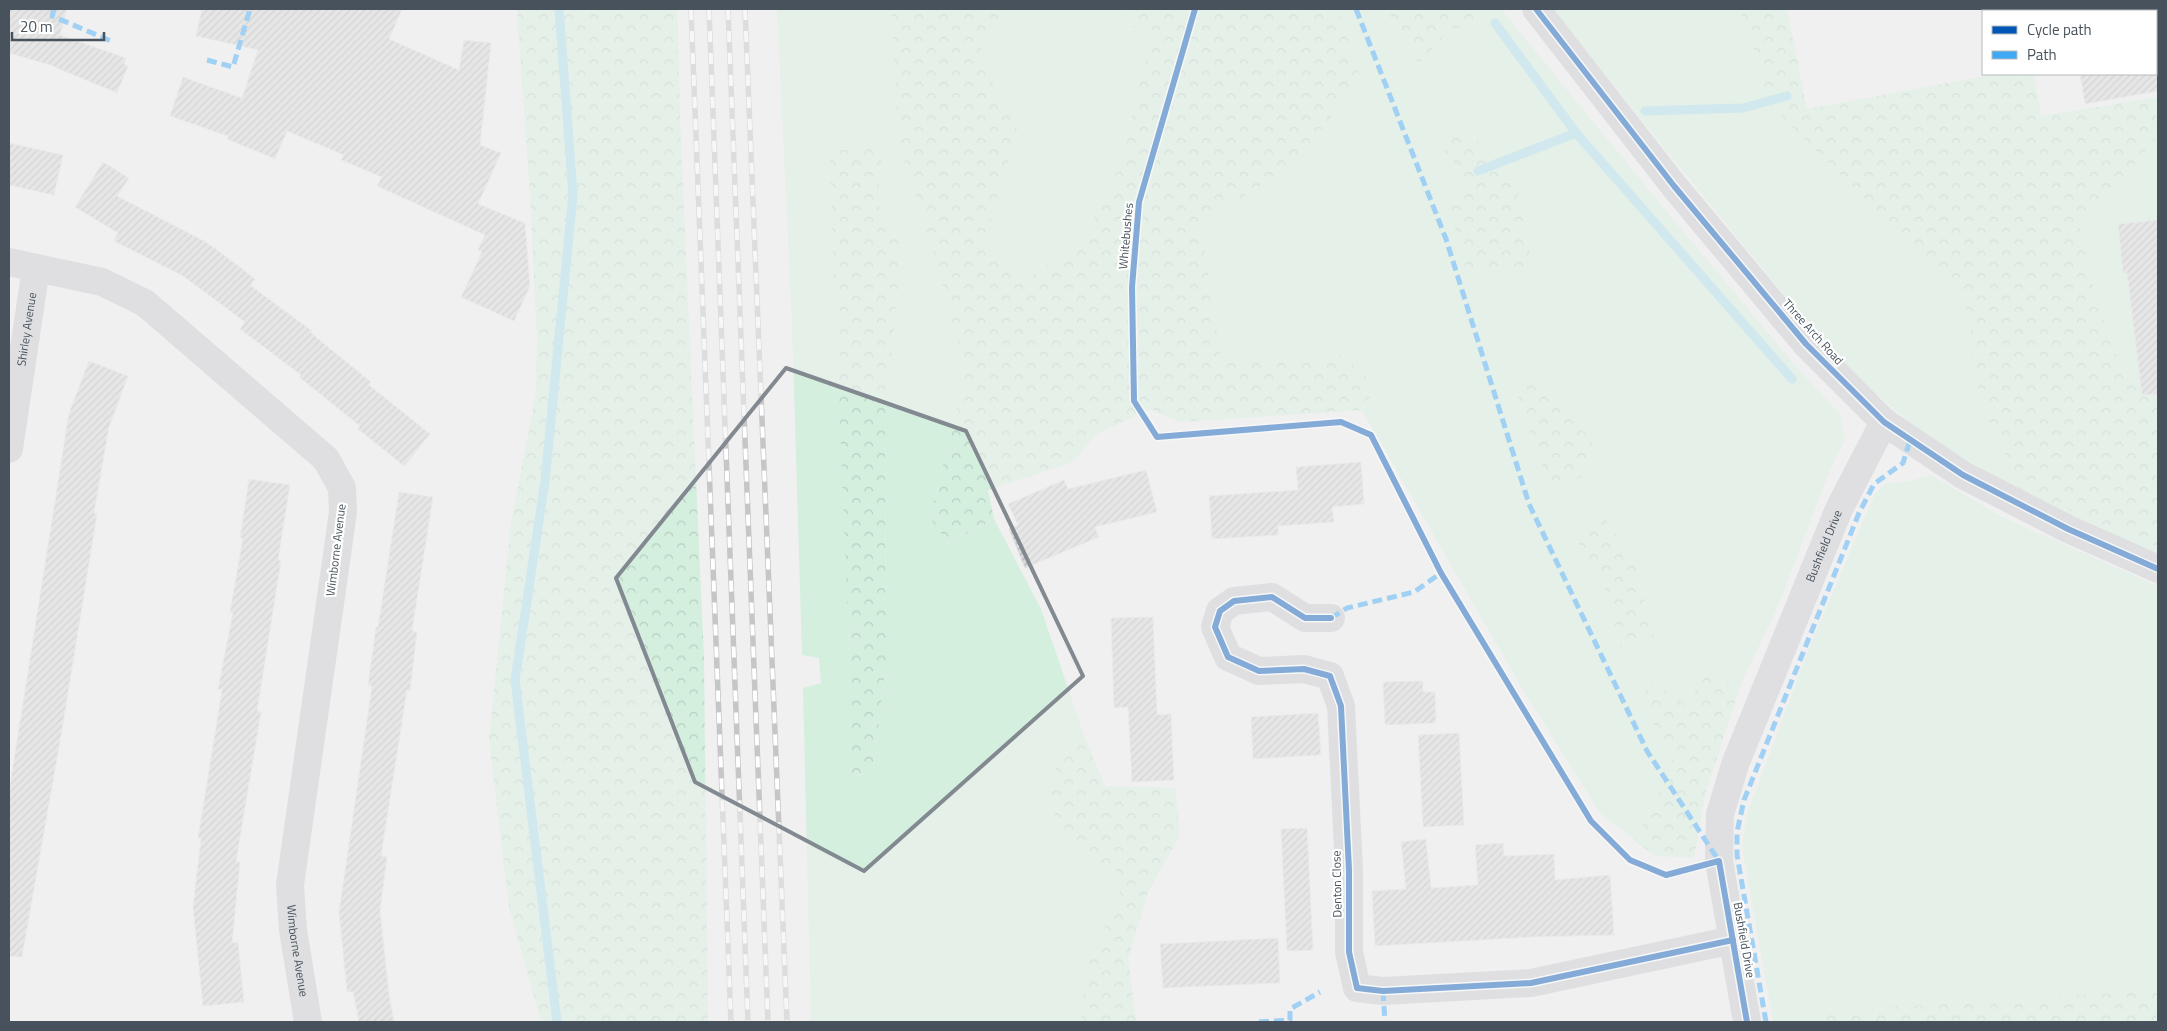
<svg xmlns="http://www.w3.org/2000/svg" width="2167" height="1031" viewBox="0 0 2167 1031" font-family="'Titillium Web',sans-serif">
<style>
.green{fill:#d4efde;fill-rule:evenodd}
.forest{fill:url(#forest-crowns)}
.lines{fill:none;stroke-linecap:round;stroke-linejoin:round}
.stream{stroke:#aadeec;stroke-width:9}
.building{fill:url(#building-hatch);stroke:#e1e2e3}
.minor{stroke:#c9cbce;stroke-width:28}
.rail-casing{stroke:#c4c6c8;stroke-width:5.5}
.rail{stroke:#fff;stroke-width:4;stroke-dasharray:11;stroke-linecap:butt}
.quiet{stroke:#3fa9f5;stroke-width:5;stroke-dasharray:10 5;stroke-linecap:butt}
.cycleway-casing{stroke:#fff;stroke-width:9}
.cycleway{stroke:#0057b8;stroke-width:6}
.marked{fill:none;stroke:#828990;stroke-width:4;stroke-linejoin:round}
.labels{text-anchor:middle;stroke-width:4.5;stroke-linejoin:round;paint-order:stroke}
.street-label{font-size:12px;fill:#47525c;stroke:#fff}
</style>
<defs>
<pattern id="forest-crowns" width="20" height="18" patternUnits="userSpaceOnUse" patternTransform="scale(1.25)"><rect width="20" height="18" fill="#d4efde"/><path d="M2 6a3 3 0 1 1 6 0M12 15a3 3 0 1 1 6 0" fill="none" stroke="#b7cfc1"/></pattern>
<pattern id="building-hatch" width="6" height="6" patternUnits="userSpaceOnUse" patternTransform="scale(1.25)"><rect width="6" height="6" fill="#d9d9da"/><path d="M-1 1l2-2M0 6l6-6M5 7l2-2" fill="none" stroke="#b2b3b4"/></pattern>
</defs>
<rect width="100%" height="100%" fill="#f0f0f0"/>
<g class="green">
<path d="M 777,9 L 891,9 L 899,145 L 934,254 L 966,373 L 930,518 L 948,543 L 994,519 L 1041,609 L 1084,735 L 1059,750 L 1067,843 L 1117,871 L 1120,894 L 1085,970 L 1081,1022 L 811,1022 L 803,688 L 821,683 L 819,658 L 802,655 L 792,323 ZM 882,147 L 878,205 L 904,241 L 885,413 L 886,665 L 873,772 L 852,777 L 848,617 Z"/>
<path d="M 1006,9 L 1115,9 L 1132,26 L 1151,38 L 1119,167 L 1083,242 L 1020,283 L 983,245 L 1018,130 L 989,75 L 980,45 Z"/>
<path d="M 1338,9 L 1386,9 L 1418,64 L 1451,29 L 1475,25 L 1501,9 L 1657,200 L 1799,370 L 1840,414 L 1845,440 L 1830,470 L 1777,608 L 1740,686 L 1704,798 L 1694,857 L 1656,856 L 1600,813 L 1522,688 L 1362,410 L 1376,387 L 1342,355 L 1222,363 L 1201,224 L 1294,164 L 1361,80 Z"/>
<path d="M 1553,9 L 1735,9 L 1744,17 L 1748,25 L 1767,102 L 1961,294 C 1975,326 1969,350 1976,381 C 1986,419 2006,455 2022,491 L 2158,547 L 2158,555 C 2066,515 1972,472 1893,408 C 1835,361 1788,299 1741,242 C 1678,165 1615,87 1553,9 Z"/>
<path d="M 2158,135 L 2158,220 L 2118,224 L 2123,273 L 2158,270 L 2158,313 L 2133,316 L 2139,366 L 2158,364 L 2158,380 C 2145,379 2132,377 2123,367 C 2111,354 2080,242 2079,221 L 2082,215 L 2131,169 Z"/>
<path d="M 1931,475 L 2002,517 L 2158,586 L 2158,991 L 1824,1011 L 1824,1021 L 1773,1021 L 1742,846 L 1747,814 L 1810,646 L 1874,496 L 1885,484 L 1910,481 Z"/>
</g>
<g class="forest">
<path d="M 517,9 L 677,9 L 681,144 L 704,658 L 708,1022 L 541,1022 L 509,907 L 489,740 L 511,522 L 536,393 L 537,338 L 530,196 Z"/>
<path d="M 891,9 L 1006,9 L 980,45 L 989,75 L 1018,130 L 983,245 L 1020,283 L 1083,242 L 1119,167 L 1151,38 L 1132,26 L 1115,9 L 1338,9 L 1361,79 L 1294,164 L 1201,224 L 1222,363 L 1343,355 L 1376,387 L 1362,410 L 1180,422 L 1150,409 L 1098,433 L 1072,462 L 988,490 L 994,519 L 948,543 L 930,518 L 966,373 L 934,254 L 899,145 Z"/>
<path d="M 1386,9 L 1501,9 L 1475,25 L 1451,29 L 1418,64 Z"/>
<path d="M 1735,9 L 1787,9 L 1807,109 L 1996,74 L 2034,74 L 2041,116 L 2158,97 L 2158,135 L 2131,169 L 2082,215 L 2079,221 C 2080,242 2111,354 2123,367 C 2132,377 2145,379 2158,380 L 2158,547 L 2022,491 C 2006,455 1986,419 1976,381 C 1969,350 1975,326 1961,294 L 1767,102 L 1748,25 L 1744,17 Z"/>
<path d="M 1456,131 L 1482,143 L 1516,184 L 1533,269 L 1467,274 L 1449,206 L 1465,179 L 1440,144 Z"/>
<path d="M 882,147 L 878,205 L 904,240 L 885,413 L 886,665 L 873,772 L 851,777 L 848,617 L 829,151 Z"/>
<path d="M 1529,379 L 1593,441 L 1585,474 L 1552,494 L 1518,396 Z"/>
<path d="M 1603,515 L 1636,567 L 1654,637 L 1621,647 L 1604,584 L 1573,534 Z"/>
<path d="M 1707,674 L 1740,686 L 1704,798 L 1694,857 L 1656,856 L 1634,841 L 1650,812 L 1674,755 L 1642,706 L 1649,679 L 1685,704 Z"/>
<path d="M 1084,735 L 1105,786 L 1175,788 L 1180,834 L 1148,892 L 1128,959 L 1136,1022 L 1081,1022 L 1085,970 L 1120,894 L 1117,871 L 1067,843 L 1049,801 L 1059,750 Z"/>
<path d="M 2158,991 L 2158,1022 L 1824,1021 L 1823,1011 Z"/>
</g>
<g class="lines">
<g class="stream">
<path d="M 1495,23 L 1576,133 L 1792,379"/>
<path d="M 1645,111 L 1743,108 L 1787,96"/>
<path d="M 1478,171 L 1576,133"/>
<path d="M 557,1022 L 515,680 L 545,481 L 573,194 L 559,9"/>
</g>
</g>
<g class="building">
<path d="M 9,9 L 67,9 L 60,35 L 126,58 L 124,64 L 128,66 L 117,93 L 50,65 L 9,53 Z"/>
<path d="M 202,9 L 402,9 L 389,39 L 459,70 L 464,40 L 491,43 L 480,145 L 501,153 L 478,204 L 525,223 L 530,286 L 514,321 L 461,297 L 482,252 L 478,250 L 485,235 L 377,186 L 382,177 L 341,160 L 344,155 L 287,131 L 275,159 L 227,139 L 228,136 L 170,116 L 183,77 L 242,98 L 258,50 L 196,36 Z"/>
<path d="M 2080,74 L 2158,74 L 2158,91 L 2085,104 Z"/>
<path d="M 9,143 L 63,155 L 54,195 L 9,185 Z"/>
<path d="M 103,162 L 129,178 L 117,196 L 206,242 L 232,261 L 255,279 L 250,285 L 312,331 L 311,333 L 371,382 L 369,385 L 430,434 L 404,466 L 358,429 L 360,426 L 299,377 L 301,375 L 240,329 L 245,322 L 183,276 L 114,241 L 118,233 L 75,207 Z"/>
<path d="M 2158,220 L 2158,394 L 2142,395 L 2127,273 L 2123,273 L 2118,224 Z"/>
<path d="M 89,361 L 128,376 L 109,427 L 94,513 L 97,514 L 62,730 L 22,957 L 9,956 L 9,791 L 69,413 Z"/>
<path d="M 1361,462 L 1364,504 L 1332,507 L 1334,522 L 1278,526 L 1278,535 L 1212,539 L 1209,496 L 1298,490 L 1296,467 Z"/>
<path d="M 1146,470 L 1157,512 L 1095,527 L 1099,537 L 1025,568 L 1009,529 L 1018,525 L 1008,504 L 1064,480 L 1068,489 Z"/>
<path d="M 249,479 L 290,485 L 278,560 L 281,561 L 257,711 L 261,712 L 236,862 L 240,862 L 232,943 L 238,942 L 244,1002 L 203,1006 L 193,907 L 201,839 L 198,838 L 222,690 L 218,689 L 233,612 L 230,612 L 243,538 L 240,538 Z"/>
<path d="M 399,492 L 433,497 L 412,631 L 417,632 L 410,691 L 407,690 L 381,856 L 387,857 L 380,911 L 389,994 L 394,1022 L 359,1022 L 353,992 L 347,992 L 339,912 L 372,686 L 368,685 L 376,627 L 378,627 Z"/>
<path d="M 1153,617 L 1157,715 L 1171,714 L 1174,780 L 1132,782 L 1128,707 L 1114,708 L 1111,618 Z"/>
<path d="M 1423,681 L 1423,692 L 1435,692 L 1436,723 L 1385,725 L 1383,682 Z"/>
<path d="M 1318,713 L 1321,755 L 1253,759 L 1251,717 Z"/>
<path d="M 1459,733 L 1464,825 L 1423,827 L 1418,735 Z"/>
<path d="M 1307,828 L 1313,950 L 1287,951 L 1281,829 Z"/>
<path d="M 1426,839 L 1431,888 L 1478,885 L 1475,845 L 1503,843 L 1504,856 L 1554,854 L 1555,880 L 1610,875 L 1614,935 L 1533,937 L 1375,946 L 1372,891 L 1406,889 L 1401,842 Z"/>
<path d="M 1278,938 L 1280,983 L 1163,988 L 1160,944 Z"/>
</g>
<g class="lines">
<g class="minor">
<path d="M 1536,9 L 1674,186 L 1806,344 L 1884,422 L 1963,475 L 2068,529 L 2158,569"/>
<path id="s1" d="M 9,262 L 102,282 L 145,303 L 326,459 L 342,488 L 343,512 L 290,885 L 293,930 L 308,1022"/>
<path id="s2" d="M 9,449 L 36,268"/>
<path d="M 1331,618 L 1305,618 L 1272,597 L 1234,601 L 1220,611 L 1215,627 L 1228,657 L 1259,671 L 1304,669 L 1330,676 L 1341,706 L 1349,870 L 1349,952 L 1357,988 L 1383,991 L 1531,983 L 1733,940"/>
<path id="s3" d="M 1747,1022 L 1719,861 L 1720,814 L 1736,762 L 1839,509 L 1884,422"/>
</g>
<defs>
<g id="rail">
<path d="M 691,9 L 731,1022"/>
<path d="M 709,9 L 748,1022"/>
<path d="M 728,9 L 768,1022"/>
<path d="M 745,9 L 787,1022"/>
</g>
</defs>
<use href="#rail" class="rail-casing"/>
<use href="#rail" class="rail"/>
<g class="quiet">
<path d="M 54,9 L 52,16 L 111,41"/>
<path d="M 1356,9 L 1446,239 L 1529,504 L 1647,751 L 1719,861 L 1717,862"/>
<path d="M 207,60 L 233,67 L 250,9"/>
<path d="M 1331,618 L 1347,608 L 1414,592 L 1441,573"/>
<path d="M 1383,991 L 1385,1022"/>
<path d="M 1259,1022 L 1290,1020 L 1290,1009 L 1320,992"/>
<path d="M 1766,1022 L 1737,855 L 1737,832 L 1744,800 L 1859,513 L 1874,484 L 1903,463 L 1910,440"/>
</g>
<defs>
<g id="cycleway">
<path d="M 1195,9 L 1139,202 L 1132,287 L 1134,401 L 1157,437 L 1341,422 L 1371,435 L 1441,573 L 1591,821 L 1630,860 L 1666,875 L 1719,861 L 1747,1022"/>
<path d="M 1536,9 L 1674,186 L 1806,344 L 1884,422 L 1963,475 L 2068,529 L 2158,569"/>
<path d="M 1331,618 L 1305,618 L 1272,597 L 1234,601 L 1220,611 L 1215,627 L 1228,657 L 1259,671 L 1304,669 L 1330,676 L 1341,706 L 1349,870 L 1349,952 L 1357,988 L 1383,991 L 1531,983 L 1733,940"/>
</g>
</defs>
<use href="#cycleway" class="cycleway-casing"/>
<use href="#cycleway" class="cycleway"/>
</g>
<path d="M0 0H2167V1031H0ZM 786,368 L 966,431 L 1083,676 L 864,871 L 695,782 L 616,578 Z" fill="#f0f0f0" fill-opacity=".55" fill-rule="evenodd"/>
<path class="marked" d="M 786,368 L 966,431 L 1083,676 L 864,871 L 695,782 L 616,578 Z"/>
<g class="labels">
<g class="street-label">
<text transform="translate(1126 236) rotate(-85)" y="4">Whitebushes</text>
<text dy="4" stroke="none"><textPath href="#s2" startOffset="121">Shirley Avenue</textPath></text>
<text transform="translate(1813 332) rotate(48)" y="4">Three Arch Road</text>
<text dy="4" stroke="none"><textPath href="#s3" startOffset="498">Bushfield Drive</textPath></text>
<text transform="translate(336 550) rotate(-83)" y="4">Wimborne Avenue</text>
<text transform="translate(1337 884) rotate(-91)" y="4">Denton Close</text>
<text transform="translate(1744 940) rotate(80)" y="4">Bushfield Drive</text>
<text dy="4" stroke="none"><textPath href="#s1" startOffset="882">Wimborne Avenue</textPath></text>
</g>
</g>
<rect width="2167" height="1031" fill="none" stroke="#47525c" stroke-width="20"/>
<rect x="1982" y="10" width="175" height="65" fill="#ffffff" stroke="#b5babe"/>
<rect x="1992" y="26" width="25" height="8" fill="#0057b8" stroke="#b5babe"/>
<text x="2027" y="35" font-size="15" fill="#47525c">Cycle path</text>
<rect x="1992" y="51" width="25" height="8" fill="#3fa9f5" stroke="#b5babe"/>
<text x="2027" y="60" font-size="15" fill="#47525c">Path</text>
<path d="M12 32v8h92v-8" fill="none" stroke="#47525c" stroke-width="2.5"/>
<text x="20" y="32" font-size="15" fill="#47525c" stroke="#ffffff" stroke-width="4" paint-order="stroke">20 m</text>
</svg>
